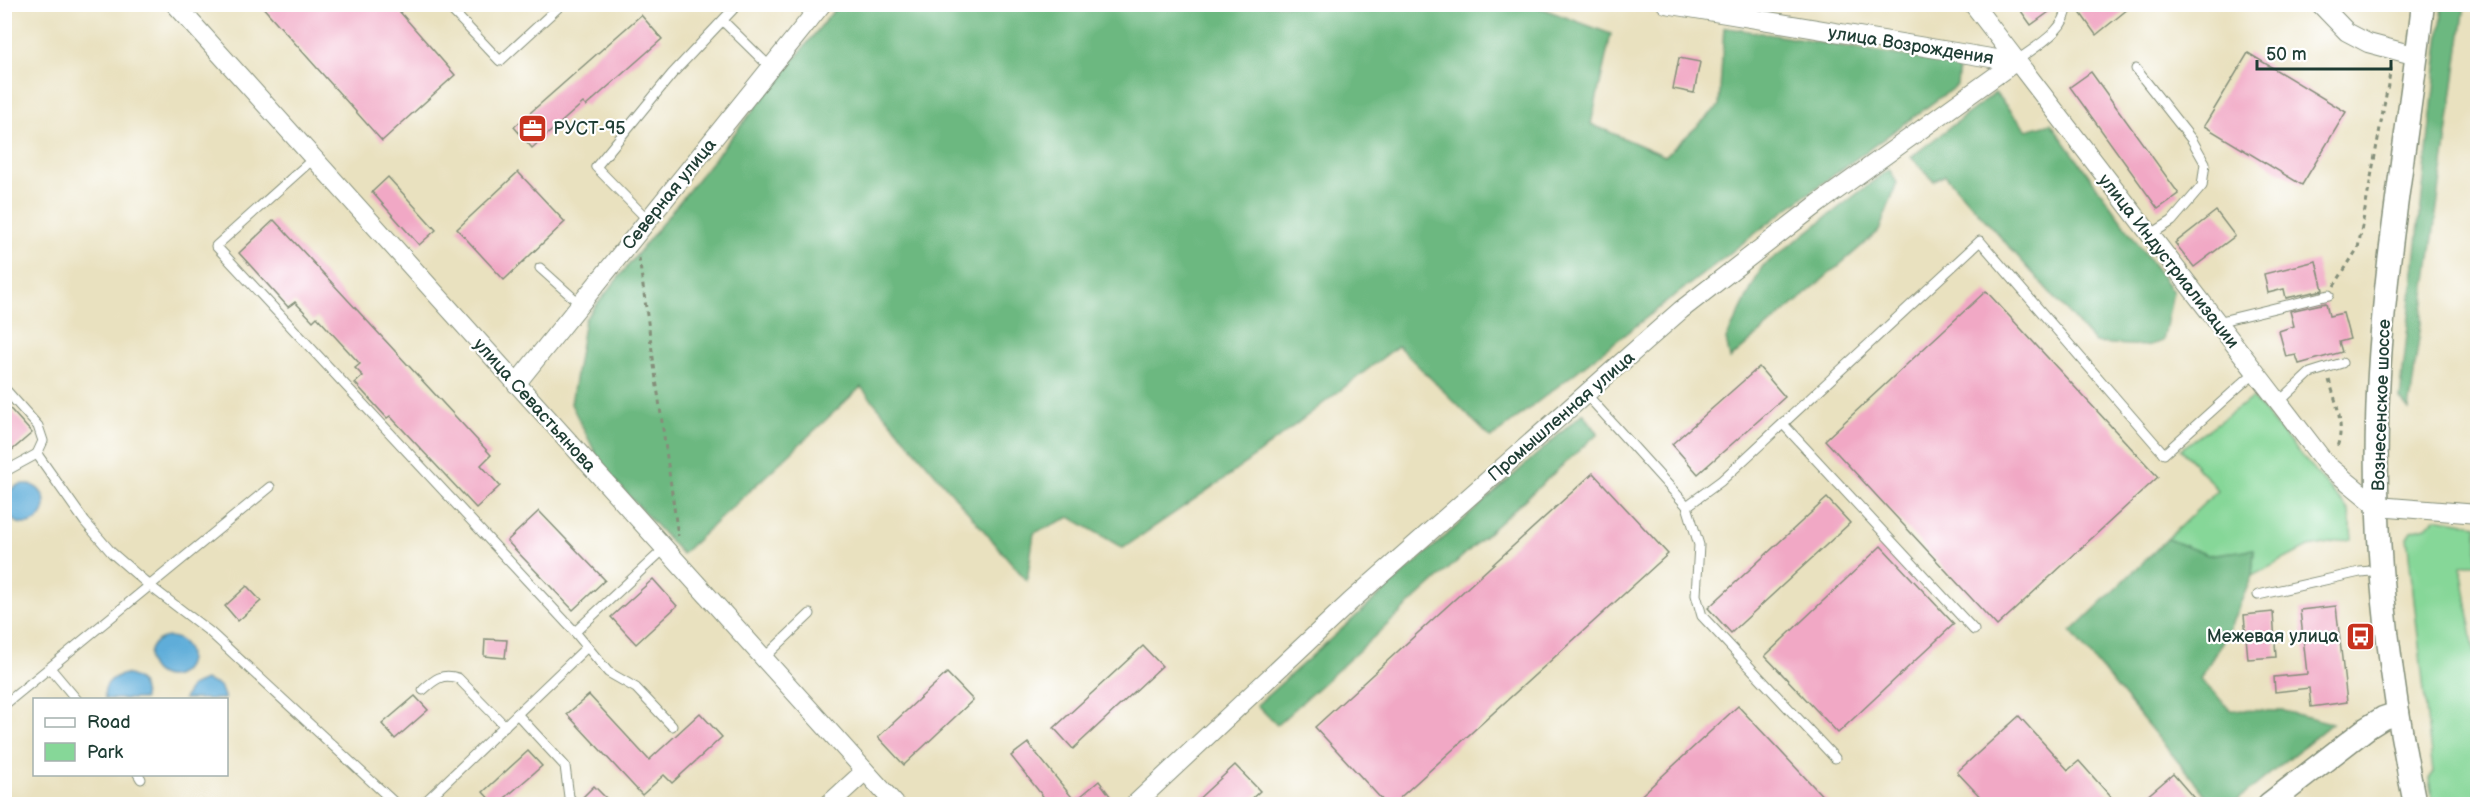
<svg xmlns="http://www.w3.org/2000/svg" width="2482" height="809" viewBox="0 0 2482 809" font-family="'Balsamiq Sans',sans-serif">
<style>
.green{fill:#86d798;stroke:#528a66;stroke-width:1.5}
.forest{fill:#6cb880;stroke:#467a5a;stroke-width:1.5}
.water{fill:#5fadd9;stroke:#3f7586;stroke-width:1.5}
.building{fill:#f1a8c5}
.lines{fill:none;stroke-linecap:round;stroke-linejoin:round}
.service-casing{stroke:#848f7a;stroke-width:11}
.minor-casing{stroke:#848f7a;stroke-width:20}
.tertiary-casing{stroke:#848f7a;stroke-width:25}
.path{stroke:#848f7a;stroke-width:3;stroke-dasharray:4.5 4.5;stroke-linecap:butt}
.service{stroke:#fff;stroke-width:9}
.minor{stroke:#fff;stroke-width:18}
.tertiary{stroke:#fff;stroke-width:22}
.labels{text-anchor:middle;stroke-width:4.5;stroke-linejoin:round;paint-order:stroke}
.street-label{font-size:18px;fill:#1f3d34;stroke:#fff}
.poi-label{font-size:18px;fill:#1f3d34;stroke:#fff;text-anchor:start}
</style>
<rect width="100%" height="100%" fill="#fff"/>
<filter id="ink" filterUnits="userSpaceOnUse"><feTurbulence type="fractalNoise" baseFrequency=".0167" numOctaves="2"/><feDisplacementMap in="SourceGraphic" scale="12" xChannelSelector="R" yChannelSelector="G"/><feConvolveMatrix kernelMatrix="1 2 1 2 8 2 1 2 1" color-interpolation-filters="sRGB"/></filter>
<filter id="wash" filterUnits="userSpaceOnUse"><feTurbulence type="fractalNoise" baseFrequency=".008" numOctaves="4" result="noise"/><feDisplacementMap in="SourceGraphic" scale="24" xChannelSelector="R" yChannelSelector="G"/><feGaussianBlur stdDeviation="1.35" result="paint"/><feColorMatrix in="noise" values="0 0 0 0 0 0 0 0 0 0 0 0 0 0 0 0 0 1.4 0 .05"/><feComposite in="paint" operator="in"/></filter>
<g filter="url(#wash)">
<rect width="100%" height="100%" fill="#e9e1bf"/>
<g class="green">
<path d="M 2252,398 L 2349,511 L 2352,539 L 2308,547 L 2252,576 L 2254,549 L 2208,555 L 2167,539 L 2218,490 L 2181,449 Z"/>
<path d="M 2435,518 L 2477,525 L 2477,562 L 2461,566 L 2477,670 L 2477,804 L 2433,804 L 2429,779 L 2433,773 L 2407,537 L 2411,531 L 2426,527 Z"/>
</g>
<g class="forest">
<path d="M 838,5 L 1524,5 L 1541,8 L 1611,34 L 1591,124 L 1665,156 L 1719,106 L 1724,27 L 1959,65 L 1957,85 L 1779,215 L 1491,438 L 1398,346 L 1230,475 L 1123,548 L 1070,517 L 1034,533 L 1027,581 L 861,387 L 682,554 L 602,466 L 571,404 L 585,319 Z"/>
<path d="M 2443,5 L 2465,5 L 2409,410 L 2400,399 Z"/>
<path d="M 1995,93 L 2027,130 L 2051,123 L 2173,292 L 2163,341 L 2147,346 L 2095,343 L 1945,175 L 1934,181 L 1911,157 Z"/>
<path d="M 1889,169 L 1897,183 L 1879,231 L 1730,359 L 1726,339 L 1762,267 Z"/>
<path d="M 1583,413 L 1598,433 L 1277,725 L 1257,705 Z"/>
<path d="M 2167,539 L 2208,555 L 2254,549 L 2252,576 L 2228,632 L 2200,679 L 2231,710 L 2284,711 L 2332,723 L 2233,804 L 2213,804 L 2071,632 Z"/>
</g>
<g class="water">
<circle cx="25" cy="504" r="20"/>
<circle cx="169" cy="657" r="20"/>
<path d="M 125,674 C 138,677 146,685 144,699 L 105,699 C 102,685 111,677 125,674 Z"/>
<path d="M 205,680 L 220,686 L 225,699 L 184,699 L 191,686 Z"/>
</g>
<g id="blocks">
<g class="building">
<path d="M 260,4 L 393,4 L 455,75 L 382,141 Z"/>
<path d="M 2016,4 L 2060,4 L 2031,25 Z"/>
<path d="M 2074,4 L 2134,4 L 2096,35 Z"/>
<path d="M 641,15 L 662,39 L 586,106 L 583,103 L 532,148 L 514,127 Z"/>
<path d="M 2248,53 L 2346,112 L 2302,185 L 2204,126 Z"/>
<path d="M 1679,58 L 1700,62 L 1694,93 L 1673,89 Z"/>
<path d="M 2091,72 L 2179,194 L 2158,209 L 2070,87 Z"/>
<path d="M 518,172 L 565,222 L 504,280 L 457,229 Z"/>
<path d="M 388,177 L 436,230 L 419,245 L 372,192 Z"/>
<path d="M 2216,211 L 2235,236 L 2194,267 L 2175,243 Z"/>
<path d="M 274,220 L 491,455 L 481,465 L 500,486 L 476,508 L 390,416 L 387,418 L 355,383 L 363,376 L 355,368 L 360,364 L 317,317 L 313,321 L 295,302 L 288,307 L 239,253 Z"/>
<path d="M 2316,261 L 2323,290 L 2286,298 L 2284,289 L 2268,293 L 2264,274 Z"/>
<path d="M 1986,291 L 2158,477 L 1997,626 L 1825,440 Z"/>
<path d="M 2326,303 L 2329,316 L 2343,313 L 2350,339 L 2339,342 L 2342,352 L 2299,364 L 2296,355 L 2286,357 L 2279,331 L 2294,326 L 2290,311 Z"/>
<path d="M 1759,367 L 1785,397 L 1698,474 L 1672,444 Z"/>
<path d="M 4,402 L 32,433 L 4,457 Z"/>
<path d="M 1593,473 L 1668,554 L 1393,804 L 1386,804 L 1315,727 Z"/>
<path d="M 1827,498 L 1850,523 L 1731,633 L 1708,608 Z"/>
<path d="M 539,511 L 605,580 L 573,610 L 507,541 Z"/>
<path d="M 1881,546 L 1954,624 L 1838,733 L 1765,656 Z"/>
<path d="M 653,579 L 677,606 L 636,644 L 611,617 Z"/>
<path d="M 247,586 L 261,601 L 238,621 L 225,606 Z"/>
<path d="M 2336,606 L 2347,702 L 2311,707 L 2309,688 L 2275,692 L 2274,677 L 2307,674 L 2300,610 Z"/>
<path d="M 2273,612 L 2276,657 L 2248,659 L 2244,615 Z"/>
<path d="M 485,639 L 507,640 L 505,658 L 484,656 Z"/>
<path d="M 1143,646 L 1162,666 L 1073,749 L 1054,728 Z"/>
<path d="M 947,673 L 973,700 L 904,765 L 878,737 Z"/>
<path d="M 589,695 L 649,760 L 700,713 L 722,737 L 672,783 L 664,775 L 642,795 L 567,714 Z"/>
<path d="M 415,696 L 428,710 L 395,739 L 382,724 Z"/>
<path d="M 1738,706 L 1830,804 L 1632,804 L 1659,779 Z"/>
<path d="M 2019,716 L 2068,770 L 2079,761 L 2111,797 L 2104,804 L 1987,804 L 1957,772 Z"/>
<path d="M 1028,743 L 1075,801 L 1099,781 L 1111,797 L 1101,804 L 1049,804 L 1011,756 Z"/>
<path d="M 528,751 L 542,766 L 498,804 L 494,804 L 483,792 Z"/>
<path d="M 1235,765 L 1260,791 L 1246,804 L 1193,804 Z"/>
<path d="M 2173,774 L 2199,804 L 2138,804 Z"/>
<path d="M 594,786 L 612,804 L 589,804 L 582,798 Z"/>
</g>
</g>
</g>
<g filter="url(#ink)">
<use href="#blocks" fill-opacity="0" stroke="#848f7a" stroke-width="1.5"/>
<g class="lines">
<defs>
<g id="service">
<path d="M 446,4 L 500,61 L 562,4"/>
<path d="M 723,21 L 771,68"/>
<path d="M 2015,62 C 2033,48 2069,30 2067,4"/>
<path d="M 2136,69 L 2192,140 L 2205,163 L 2202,186 L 2172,221 L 2150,235"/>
<path d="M 313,159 L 216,246 L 575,632 L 608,672 L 636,688 L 672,726"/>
<path d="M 648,220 L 596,167 L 672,74 L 738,4"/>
<path d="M 540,268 L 580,304"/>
<path d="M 2217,322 L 2329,295"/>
<path d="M 4,388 L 38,426 L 43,441 L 37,454 L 85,522 L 112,553 L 150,586 L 210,632 L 396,804"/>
<path d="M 1586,394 L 1687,506 L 1721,481 L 1980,241 L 2164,454 L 2255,372"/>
<path d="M 2279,402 L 2310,373 L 2342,363"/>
<path d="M 1783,424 L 1974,630"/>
<path d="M 4,472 L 37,454"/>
<path d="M 1687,506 L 1699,545 L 1696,595 L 1702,616 L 1835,758"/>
<path d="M 2258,595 L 2360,572 L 2382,570"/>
<path d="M 575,632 L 664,549"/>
<path d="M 763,659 L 810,614"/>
<path d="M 50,668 L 77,700"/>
<path d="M 423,690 C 435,679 442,673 458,678 L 505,726"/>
<path d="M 4,705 L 270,487"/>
<path d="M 517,714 L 565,766 L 569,797 L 574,804"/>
<path d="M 138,774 L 141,779"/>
<path d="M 423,804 L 587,647"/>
</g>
<g id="minor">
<path d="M 175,4 L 895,804"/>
<path d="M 1666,4 L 2015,62"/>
<path d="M 1973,4 L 2327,465 L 2377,506 L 2478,514"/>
<path d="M 2320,4 L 2347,32 L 2368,43 L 2417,56"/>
<path d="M 516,384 L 822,4"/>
<path d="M 829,804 L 864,772"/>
<path d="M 1135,804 L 1350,602 L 1681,310 L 1819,203 L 2015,62"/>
</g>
<g id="tertiary">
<path d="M 2269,804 L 2367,728 L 2383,718 L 2398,713"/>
<path d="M 2415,804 C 2389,679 2374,551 2377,423 C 2380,283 2407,143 2423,4"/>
</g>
</defs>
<use href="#service" class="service-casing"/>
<use href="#minor" class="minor-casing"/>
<use href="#tertiary" class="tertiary-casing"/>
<g class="path">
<path d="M 639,258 L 678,536"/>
<path d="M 2334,286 L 2358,248 L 2391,68"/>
<path d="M 2329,380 C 2336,402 2346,428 2336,449"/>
</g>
<use href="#service" class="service"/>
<use href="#minor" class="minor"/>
<use href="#tertiary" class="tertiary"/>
</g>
</g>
<defs>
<symbol id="office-square" viewBox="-11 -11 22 22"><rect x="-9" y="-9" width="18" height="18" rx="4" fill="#c8321e" stroke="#fff"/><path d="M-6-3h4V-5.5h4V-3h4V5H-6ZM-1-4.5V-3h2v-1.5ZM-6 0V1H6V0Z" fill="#fff"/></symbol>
<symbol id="bus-square" viewBox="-11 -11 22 22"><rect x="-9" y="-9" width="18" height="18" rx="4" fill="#c8321e" stroke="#fff"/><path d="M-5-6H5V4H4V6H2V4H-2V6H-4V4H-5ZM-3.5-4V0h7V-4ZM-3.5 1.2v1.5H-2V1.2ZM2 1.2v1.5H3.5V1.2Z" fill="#fff"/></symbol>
</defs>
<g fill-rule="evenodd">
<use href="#office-square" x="516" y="112" width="33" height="33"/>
<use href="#bus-square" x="2344" y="620" width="33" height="33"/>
</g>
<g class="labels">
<g class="street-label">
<text transform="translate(1911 45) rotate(9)" y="6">улица Возрождения</text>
<text transform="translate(669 194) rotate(-51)" y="6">Северная улица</text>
<text transform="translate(2169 261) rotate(52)" y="6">улица Индустриализации</text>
<text transform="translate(535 405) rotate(48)" y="6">улица Севастьянова</text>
<text transform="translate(2381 405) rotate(-88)" y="6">Вознесенское шоссе</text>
<text transform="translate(1561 416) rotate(-41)" y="6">Промышленная улица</text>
</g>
<g class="poi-label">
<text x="553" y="134">РУСТ-95</text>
<text x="2339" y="642" text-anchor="end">Межевая улица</text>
</g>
</g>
<rect width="2482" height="809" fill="none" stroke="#fff" stroke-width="24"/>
<rect x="33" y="698" width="195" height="78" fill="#ffffff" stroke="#a5b1ae" stroke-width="1.5"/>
<rect x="45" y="718" width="30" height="9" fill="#ffffff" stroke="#a5b1ae" stroke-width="1.5"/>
<text x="87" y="728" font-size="18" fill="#1f3d34">Road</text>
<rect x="45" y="743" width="30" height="18" fill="#86d798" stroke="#a5b1ae" stroke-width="1.5"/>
<text x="87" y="758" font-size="18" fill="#1f3d34">Park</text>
<path d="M2257 60v9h134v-9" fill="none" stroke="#1f3d34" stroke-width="3"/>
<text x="2266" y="60" font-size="18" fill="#1f3d34" stroke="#ffffff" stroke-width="4.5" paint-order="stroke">50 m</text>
</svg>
